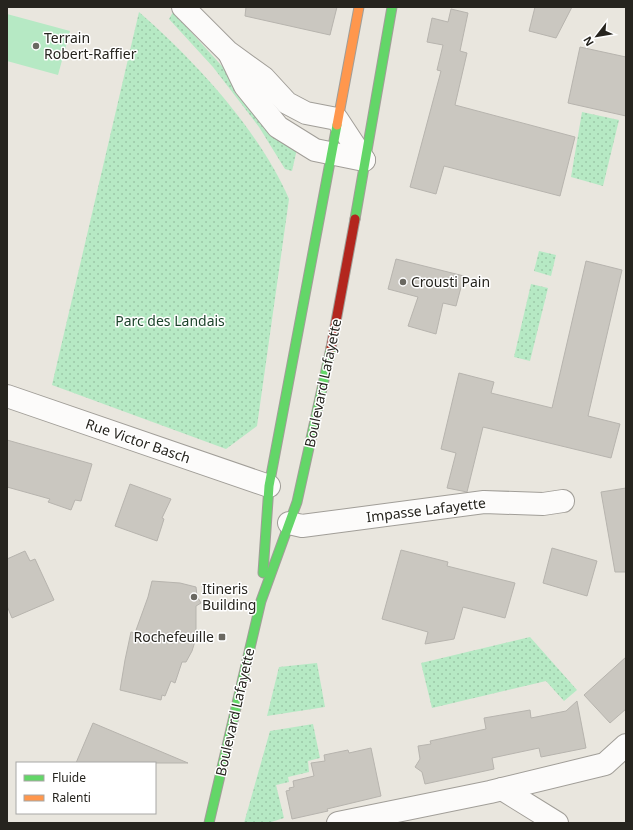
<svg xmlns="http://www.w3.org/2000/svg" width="633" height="830" viewBox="0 0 633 830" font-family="'Noto Sans',sans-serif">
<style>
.green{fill:url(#green-dots)}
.pitch{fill:#b6e9c4}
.building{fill:#cac7c0;stroke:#b7b4ae}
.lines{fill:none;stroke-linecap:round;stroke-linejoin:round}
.street-casing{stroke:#a19e98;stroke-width:24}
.fast-casing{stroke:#a19e98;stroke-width:11}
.slow-casing{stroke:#a19e98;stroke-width:11}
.jam-casing{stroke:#a19e98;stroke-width:11}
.street{stroke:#fcfbfa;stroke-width:22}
.fast{stroke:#63d668;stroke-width:9}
.slow{stroke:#ff974d;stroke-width:9}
.jam{stroke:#b3261e;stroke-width:9}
.poi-dot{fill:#6a6861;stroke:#fff;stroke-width:1.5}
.labels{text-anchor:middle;stroke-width:3;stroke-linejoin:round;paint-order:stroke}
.poi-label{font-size:14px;fill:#26241e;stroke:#fff;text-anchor:start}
.park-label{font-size:14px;fill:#1c442b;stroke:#fff}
.street-label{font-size:14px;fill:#26241e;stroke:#fff}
</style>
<defs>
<pattern id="green-dots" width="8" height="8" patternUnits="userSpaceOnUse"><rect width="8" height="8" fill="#b6e9c4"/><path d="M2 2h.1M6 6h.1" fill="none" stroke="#9cc8a8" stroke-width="1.8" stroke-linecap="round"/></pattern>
</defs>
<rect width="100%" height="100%" fill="#e9e6de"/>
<g class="green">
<path d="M 139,12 C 195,61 259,130 289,199 L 257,426 L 226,449 L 52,385 Z"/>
<path d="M 173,12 L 297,149 L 292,171 L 285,169 L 259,127 L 213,67 L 169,19 Z"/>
<path d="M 582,112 L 619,120 L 603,186 L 571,177 Z"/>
<path d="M 539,251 L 556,255 L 551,276 L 534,271 Z"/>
<path d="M 531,284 L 548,288 L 530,361 L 514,357 Z"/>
<path d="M 530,637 L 577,690 L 564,701 L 546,681 L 432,708 L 421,663 Z"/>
<path d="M 317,663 L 325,707 L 267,716 L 279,667 Z"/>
<path d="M 313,724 L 320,758 L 308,761 L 309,772 L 288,777 L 289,782 L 276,785 L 284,818 L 268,823 L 244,823 L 270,731 Z"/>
</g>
<path class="pitch" d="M 7,14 L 70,31 L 58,75 L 7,61 Z"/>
<g class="building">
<path d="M 246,7 L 337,7 L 330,35 L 245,16 Z"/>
<path d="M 535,7 L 572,7 L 556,38 L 529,31 Z"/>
<path d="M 451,9 L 468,13 L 460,51 L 467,53 L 455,105 L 575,137 L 560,196 L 444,166 L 436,194 L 410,187 L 441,71 L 437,70 L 443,45 L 427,42 L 432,18 L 448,22 Z"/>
<path d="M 580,47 L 626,57 L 626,116 L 568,103 Z"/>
<path d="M 396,259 L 464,276 L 456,306 L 443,303 L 436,334 L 408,326 L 418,297 L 388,289 Z"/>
<path d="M 586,261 L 622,270 L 588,416 L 620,424 L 611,458 L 483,427 L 467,492 L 447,488 L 456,453 L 441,449 L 459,373 L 494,382 L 491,393 L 552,408 Z"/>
<path d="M 7,440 L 92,464 L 81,501 L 75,500 L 71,510 L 48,502 L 50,499 L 7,487 Z"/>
<path d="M 130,484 L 171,499 L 162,518 L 164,519 L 157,541 L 115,526 Z"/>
<path d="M 626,488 L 626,572 L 615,572 L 601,492 Z"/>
<path d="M 552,548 L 597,561 L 587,596 L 543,583 Z"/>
<path d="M 401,550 L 448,562 L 447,566 L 515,583 L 505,618 L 463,607 L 454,639 L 425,644 L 428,632 L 382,619 Z"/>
<path d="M 25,551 L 30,561 L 35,559 L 54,600 L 12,618 L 7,606 L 7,559 Z"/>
<path d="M 152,581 L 180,583 L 196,587 L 197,596 L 201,603 L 196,606 L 196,638 L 192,651 L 186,662 L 182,662 L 175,683 L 171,681 L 165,696 L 162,695 L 161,700 L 120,690 L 125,660 L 131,632 L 135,633 L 148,597 Z"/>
<path d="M 626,657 L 626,709 L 610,723 L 584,695 Z"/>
<path d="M 577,701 L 586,748 L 541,757 L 539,748 L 492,758 L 494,769 L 425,784 L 422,772 L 415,767 L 420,759 L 418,746 L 431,744 L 430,741 L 486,729 L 484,718 L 530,710 L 531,718 L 566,711 Z"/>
<path d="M 93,723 L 188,763 L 76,763 Z"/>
<path d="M 371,748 L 381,796 L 327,809 L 328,811 L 292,819 L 286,791 L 290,790 L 289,788 L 294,787 L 293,781 L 314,776 L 311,763 L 325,761 L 324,755 L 348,750 L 349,753 Z"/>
</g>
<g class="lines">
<defs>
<g id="street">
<path d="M 183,7 L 228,52 L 264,78 L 287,103 L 306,113 L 337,119 L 364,160"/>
<path d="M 230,55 L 245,86 L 278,127 L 315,150 L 364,160"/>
<path d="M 7,396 L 269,486"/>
<path d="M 289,523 L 302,526 L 484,502 L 543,504 L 563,501"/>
<path d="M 502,789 L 557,823"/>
<path d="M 338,823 L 490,792 L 605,764 L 626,745"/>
</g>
<g id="fast">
<path d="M 355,219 L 392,7"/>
<path d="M 263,573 L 269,486 L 337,125"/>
<path d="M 209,823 L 261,601 L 297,502 L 331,348"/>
</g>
<path id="slow" d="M 337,125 L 359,7"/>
<path id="jam" d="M 331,348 L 355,219"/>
</defs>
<use href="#street" class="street-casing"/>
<use href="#fast" class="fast-casing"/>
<use href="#slow" class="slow-casing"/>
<use href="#jam" class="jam-casing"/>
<use href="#street" class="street"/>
<use href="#fast" class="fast"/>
<use href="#slow" class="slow"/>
<use href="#jam" class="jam"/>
</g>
<g class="poi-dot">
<circle cx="36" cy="46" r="4"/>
<circle cx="403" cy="282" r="4"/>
<circle cx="194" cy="597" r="4"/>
<rect x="218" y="633" width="8" height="8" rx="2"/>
</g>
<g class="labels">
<g class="poi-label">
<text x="44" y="43">Terrain<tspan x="44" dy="16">Robert-Raffier</tspan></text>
<text x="411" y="287">Crousti Pain</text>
<text x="202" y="594">Itineris<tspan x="202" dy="16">Building</tspan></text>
<text x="214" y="642" text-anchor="end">Rochefeuille</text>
</g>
<g class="park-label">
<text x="170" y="326">Parc des Landais</text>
</g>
<g class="street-label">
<text transform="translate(323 383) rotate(-78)" y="5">Boulevard Lafayette</text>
<text transform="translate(138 441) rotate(19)" y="5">Rue Victor Basch</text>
<text transform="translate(426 510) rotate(-7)" y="5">Impasse Lafayette</text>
<text transform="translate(235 712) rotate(-77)" y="5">Boulevard Lafayette</text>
</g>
</g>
<rect width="633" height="830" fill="none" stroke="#26241e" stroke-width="16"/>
<rect x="16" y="762" width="140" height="52" fill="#ffffff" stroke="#a8a7a5"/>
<rect x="24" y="775" width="20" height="6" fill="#63d668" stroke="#a8a7a5"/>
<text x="52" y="782" font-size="12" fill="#26241e">Fluide</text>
<rect x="24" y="795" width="20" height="6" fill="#ff974d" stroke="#a8a7a5"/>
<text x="52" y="802" font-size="12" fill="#26241e">Ralenti</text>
<g transform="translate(597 36) rotate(239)" stroke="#ffffff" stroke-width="3" paint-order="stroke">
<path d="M0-3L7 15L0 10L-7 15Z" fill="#26241e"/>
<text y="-6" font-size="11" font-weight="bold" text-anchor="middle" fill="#26241e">N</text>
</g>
</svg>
